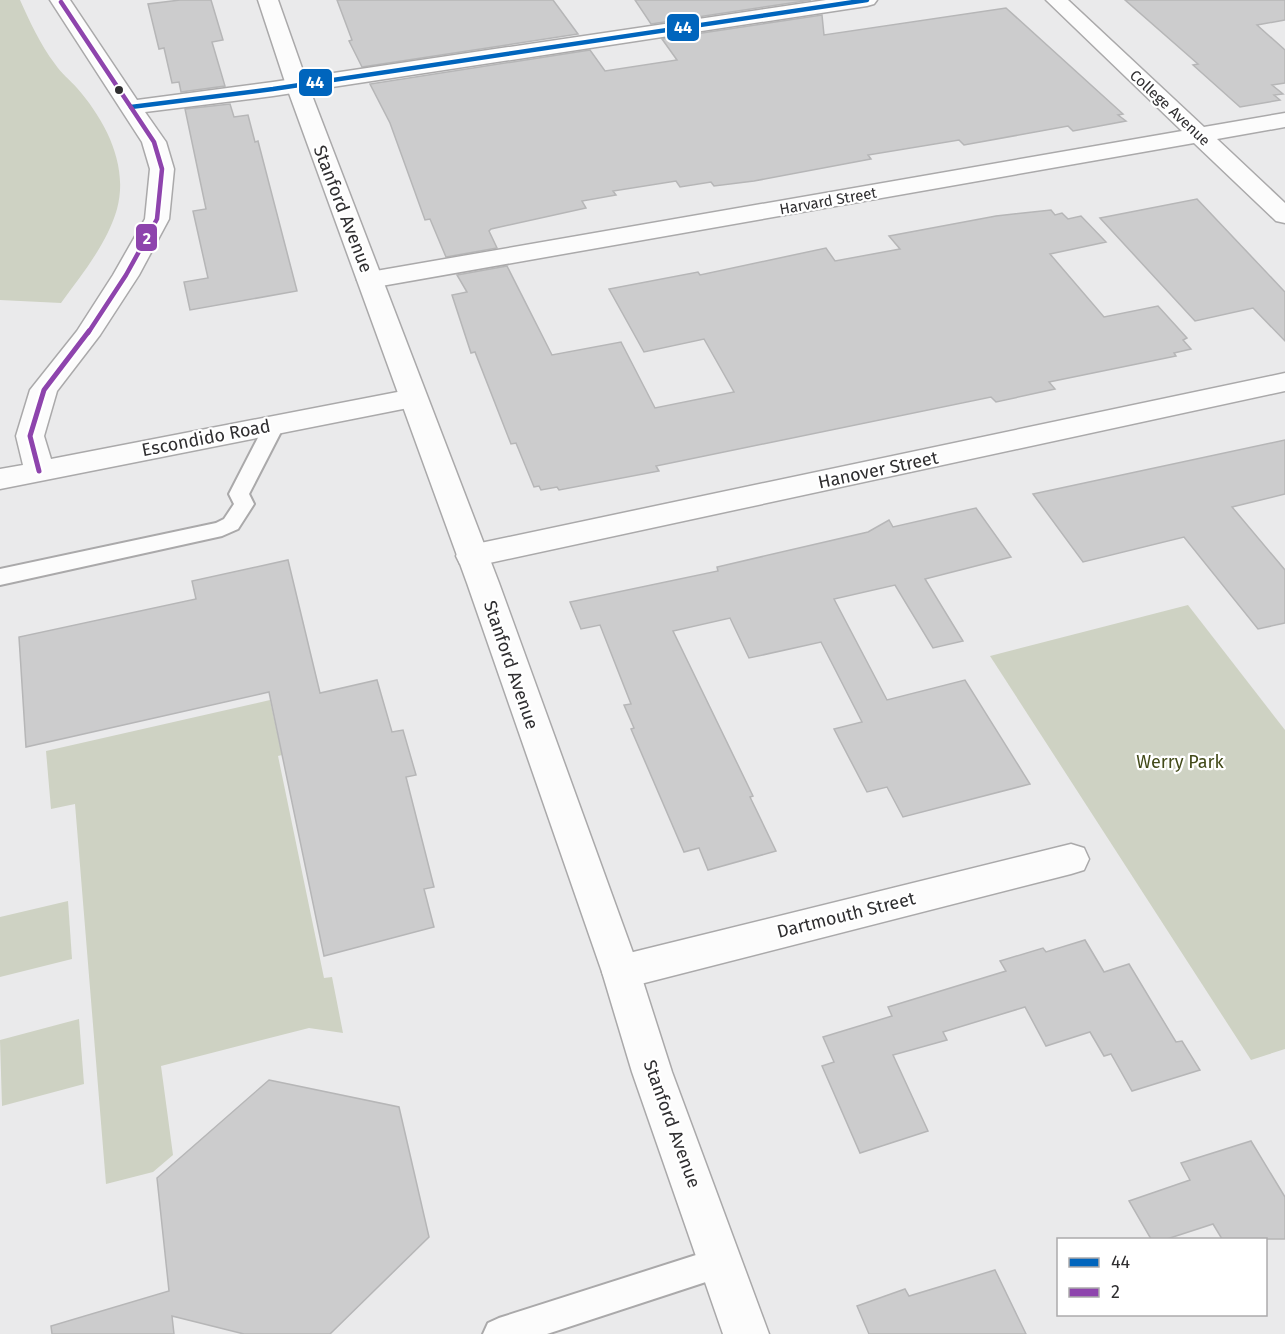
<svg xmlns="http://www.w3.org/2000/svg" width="1285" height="1334" viewBox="0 0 1285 1334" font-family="'Fira Sans',sans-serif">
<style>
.green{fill:#ced2c3}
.building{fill:#cccccd;stroke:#b6b6b7;stroke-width:1.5}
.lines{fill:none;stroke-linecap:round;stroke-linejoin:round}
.service-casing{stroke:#aaa9aa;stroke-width:4}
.minor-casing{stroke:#aaa9aa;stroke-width:3}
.tertiary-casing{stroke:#aaa9aa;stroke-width:3}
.service{fill:#fcfcfc;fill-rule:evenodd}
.minor{fill:#fcfcfc;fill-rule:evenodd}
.tertiary{fill:#fcfcfc;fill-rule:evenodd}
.bus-1-casing{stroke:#fff;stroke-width:8}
.bus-2-far1-casing{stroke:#fff;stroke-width:8}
.bus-2-casing{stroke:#fff;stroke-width:10}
.bus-1{stroke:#0065bd;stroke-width:4.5}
.bus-2-far1{stroke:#8e44ad;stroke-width:4.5}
.bus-2{stroke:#8e44ad;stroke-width:5}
.bus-dot{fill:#2f2e30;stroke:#fff;stroke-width:2}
.labels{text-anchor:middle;stroke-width:4.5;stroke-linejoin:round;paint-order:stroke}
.far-street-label{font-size:15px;fill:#2f2e30;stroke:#fff}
.street-label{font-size:18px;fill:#2f2e30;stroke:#fff}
.park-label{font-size:18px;fill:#424a19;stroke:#fff}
.line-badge{stroke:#fff;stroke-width:2}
.badge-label{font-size:16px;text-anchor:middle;font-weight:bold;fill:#fff}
</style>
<rect width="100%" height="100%" fill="#eaeaeb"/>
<g class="green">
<path d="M 0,0 L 20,0 C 30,22 40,44 55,64 C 61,73 70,80 77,88 C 105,120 129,165 117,209 C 107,244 82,274 61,303 L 0,300 Z"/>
<path d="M 1188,605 L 1285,730 L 1285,1049 L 1251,1060 L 990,656 Z"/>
<path d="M 270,700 L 282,755 L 278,756 L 324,978 L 332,977 L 343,1033 L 309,1028 L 161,1066 L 173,1155 L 153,1172 L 106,1184 L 75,804 L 51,809 L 46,751 Z"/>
<path d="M 68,901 L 72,959 L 0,977 L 0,917 Z"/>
<path d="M 79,1019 L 84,1084 L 2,1106 L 0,1040 Z"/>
</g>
<g class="building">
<path d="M 180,0 L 211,0 L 223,40 L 212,42 L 225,86 L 181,92 L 179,82 L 172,83 L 164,48 L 159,49 L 148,4 Z"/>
<path d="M 337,0 L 553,0 L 578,34 L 362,67 L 349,41 L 352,40 Z"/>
<path d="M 635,0 L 811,0 L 651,24 Z"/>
<path d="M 1125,0 L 1285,0 L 1285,20 L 1257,25 L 1285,50 L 1285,83 L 1272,85 L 1283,94 L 1274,95 L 1280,100 L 1240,107 L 1193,65 L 1198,64 Z"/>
<path d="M 1006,8 L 1123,114 L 1118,115 L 1126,121 L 1073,131 L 1068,126 L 964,145 L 959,140 L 868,155 L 871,159 L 754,181 L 714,186 L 711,182 L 680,187 L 676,181 L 613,191 L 616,195 L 582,201 L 586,208 L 491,229 L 489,231 L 497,248 L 446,257 L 430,219 L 425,220 L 390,123 L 370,84 L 590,50 L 605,71 L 677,60 L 662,39 L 822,15 L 824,35 Z"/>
<path d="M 230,104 L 234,117 L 248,115 L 255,142 L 258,141 L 297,291 L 190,310 L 184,282 L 208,278 L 193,211 L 206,209 L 185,109 Z"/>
<path d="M 1197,199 L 1285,292 L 1285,341 L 1253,308 L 1195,321 L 1100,218 Z"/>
<path d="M 1051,210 L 1055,215 L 1062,213 L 1068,219 L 1081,216 L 1106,242 L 1050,254 L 1104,317 L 1158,306 L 1187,338 L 1183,340 L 1191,349 L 1174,353 L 1176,356 L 1049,382 L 1055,389 L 996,402 L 991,397 L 656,466 L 659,471 L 559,490 L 557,487 L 541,490 L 539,486 L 534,487 L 516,443 L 511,444 L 475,352 L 471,353 L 452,295 L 467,292 L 457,275 L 507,266 L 552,355 L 621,342 L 655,408 L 734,392 L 704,339 L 644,352 L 609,289 L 698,272 L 700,275 L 826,248 L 835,261 L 900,249 L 889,236 L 996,216 Z"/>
<path d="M 1285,440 L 1285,494 L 1232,507 L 1285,570 L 1285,623 L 1258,629 L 1184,537 L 1083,562 L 1033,494 Z"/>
<path d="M 976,508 L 1011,557 L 925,579 L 963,641 L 933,648 L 895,585 L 834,599 L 887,700 L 965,680 L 1030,784 L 903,817 L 887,787 L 867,792 L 834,729 L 862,722 L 821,642 L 749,658 L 730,618 L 673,631 L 753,796 L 750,797 L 776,851 L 708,870 L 699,848 L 684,852 L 631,729 L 634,728 L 624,705 L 631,704 L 600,625 L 581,629 L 570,602 L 718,571 L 717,567 L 868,532 L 889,520 L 893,527 Z"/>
<path d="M 288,560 L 320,693 L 377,680 L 392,732 L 403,730 L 416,775 L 406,777 L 434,887 L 424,889 L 434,927 L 324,956 L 269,692 L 26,747 L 19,637 L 196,599 L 192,581 Z"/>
<path d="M 1085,940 L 1104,972 L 1129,964 L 1176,1042 L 1182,1041 L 1200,1070 L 1132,1091 L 1111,1054 L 1104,1056 L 1090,1032 L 1046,1046 L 1025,1007 L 943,1032 L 947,1040 L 893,1055 L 928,1131 L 860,1153 L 822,1066 L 834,1062 L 823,1037 L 892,1016 L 888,1007 L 1006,971 L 1000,961 L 1043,948 L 1046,952 Z"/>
<path d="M 269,1080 L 399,1107 L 429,1237 L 330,1334 L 244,1334 L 172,1316 L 174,1334 L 52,1334 L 51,1326 L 169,1291 L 157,1178 Z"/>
<path d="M 1251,1141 L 1285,1197 L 1285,1239 L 1222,1239 L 1213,1224 L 1167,1239 L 1151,1239 L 1129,1201 L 1190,1180 L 1181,1163 Z"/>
<path d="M 995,1270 L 1026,1334 L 869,1334 L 857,1306 L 905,1289 L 909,1296 Z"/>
</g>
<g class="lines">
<defs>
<g id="service">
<path d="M 275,418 L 282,420 L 285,424 L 249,494 L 254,504 L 238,529 L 222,536 L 0,585 L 0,569 L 216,523 L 224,519 L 234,504 L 229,494 L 265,424 L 268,420 Z"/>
<path d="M 721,1247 L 732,1251 L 736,1262 L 732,1273 L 721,1277 L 547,1334 L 483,1334 L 488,1323 L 499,1318 Z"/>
</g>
<g id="minor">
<path d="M 50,0 L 70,0 L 137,100 L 273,82 L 826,0 L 877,0 L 874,4 L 867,6 L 273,96 L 145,112 L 166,142 L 174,169 L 169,219 L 139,275 L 100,335 L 57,391 L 44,436 L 51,459 L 413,389 L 423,392 L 427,398 L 423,404 L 413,407 L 0,489 L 0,469 L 23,465 L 16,436 L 30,390 L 77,331 L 113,275 L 145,219 L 150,169 L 142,142 Z"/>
<path d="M 1046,0 L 1068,0 L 1204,127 L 1285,113 L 1285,127 L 1217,139 L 1285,203 L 1285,223 L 1276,221 L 1194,143 L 370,288 L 361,285 L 357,280 L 361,275 L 370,272 L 1182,131 Z"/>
<path d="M 1285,373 L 1285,391 L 471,567 L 460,564 L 456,556 L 460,548 L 471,545 Z"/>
<path d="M 1071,844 L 1084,848 L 1089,859 L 1084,870 L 1071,874 L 621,989 L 607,984 L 602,972 L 607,960 L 621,955 Z"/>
</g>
<path id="tertiary" d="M 258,0 L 278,0 L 308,85 L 499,583 L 640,972 L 672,1072 L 769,1334 L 723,1334 L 632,1072 L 602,972 L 467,583 L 286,85 Z"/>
</defs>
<use href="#service" class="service-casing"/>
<use href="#minor" class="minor-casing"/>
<use href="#tertiary" class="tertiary-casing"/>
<use href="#service" class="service"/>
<use href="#minor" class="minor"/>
<use href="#tertiary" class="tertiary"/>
<defs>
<path id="bus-1" d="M 131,107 L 273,89 L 867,0"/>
<path id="bus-2-far1" d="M 61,2 L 154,142 L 162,169 L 157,219 L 126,275 L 88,333"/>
<path id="bus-2" d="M 39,471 L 30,436 L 44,390 L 89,331"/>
</defs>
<use href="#bus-1" class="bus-1-casing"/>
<use href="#bus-2-far1" class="bus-2-far1-casing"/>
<use href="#bus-2" class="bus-2-casing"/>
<use href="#bus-1" class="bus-1"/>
<use href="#bus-2-far1" class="bus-2-far1"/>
<use href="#bus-2" class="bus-2"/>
</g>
<circle class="bus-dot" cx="119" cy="90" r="5"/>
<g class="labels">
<g class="far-street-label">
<text transform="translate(1170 108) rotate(43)" y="5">College Avenue</text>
<text transform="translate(828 201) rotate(-10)" y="5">Harvard Street</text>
</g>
<g class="street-label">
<text transform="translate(343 209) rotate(69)" y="6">Stanford Avenue</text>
<text transform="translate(206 438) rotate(-11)" y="6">Escondido Road</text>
<text transform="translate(878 470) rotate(-12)" y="6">Hanover Street</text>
<text transform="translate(511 665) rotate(71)" y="6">Stanford Avenue</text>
<text transform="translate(846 915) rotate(-14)" y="6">Dartmouth Street</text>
<text transform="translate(672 1124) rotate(70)" y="6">Stanford Avenue</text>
</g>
<g class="park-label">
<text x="1180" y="768">Werry Park</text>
</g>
</g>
<g class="line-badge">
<rect x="666" y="13" width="34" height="29" rx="6" fill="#0065bd"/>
<rect x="298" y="68" width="35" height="29" rx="6" fill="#0065bd"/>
<rect x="135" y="223" width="23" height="29" rx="6" fill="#8e44ad"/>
</g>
<g class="badge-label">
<text x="683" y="33">44</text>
<text x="315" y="88">44</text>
<text x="147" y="244">2</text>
</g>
<rect x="1057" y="1238" width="210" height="78" fill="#ffffff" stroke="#acabac" stroke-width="1.5"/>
<rect x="1069" y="1258" width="30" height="9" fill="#0065bd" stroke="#acabac" stroke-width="1.5"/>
<text x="1111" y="1268" font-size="18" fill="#2f2e30">44</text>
<rect x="1069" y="1288" width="30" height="9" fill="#8e44ad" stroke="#acabac" stroke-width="1.5"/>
<text x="1111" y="1298" font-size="18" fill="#2f2e30">2</text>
</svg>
